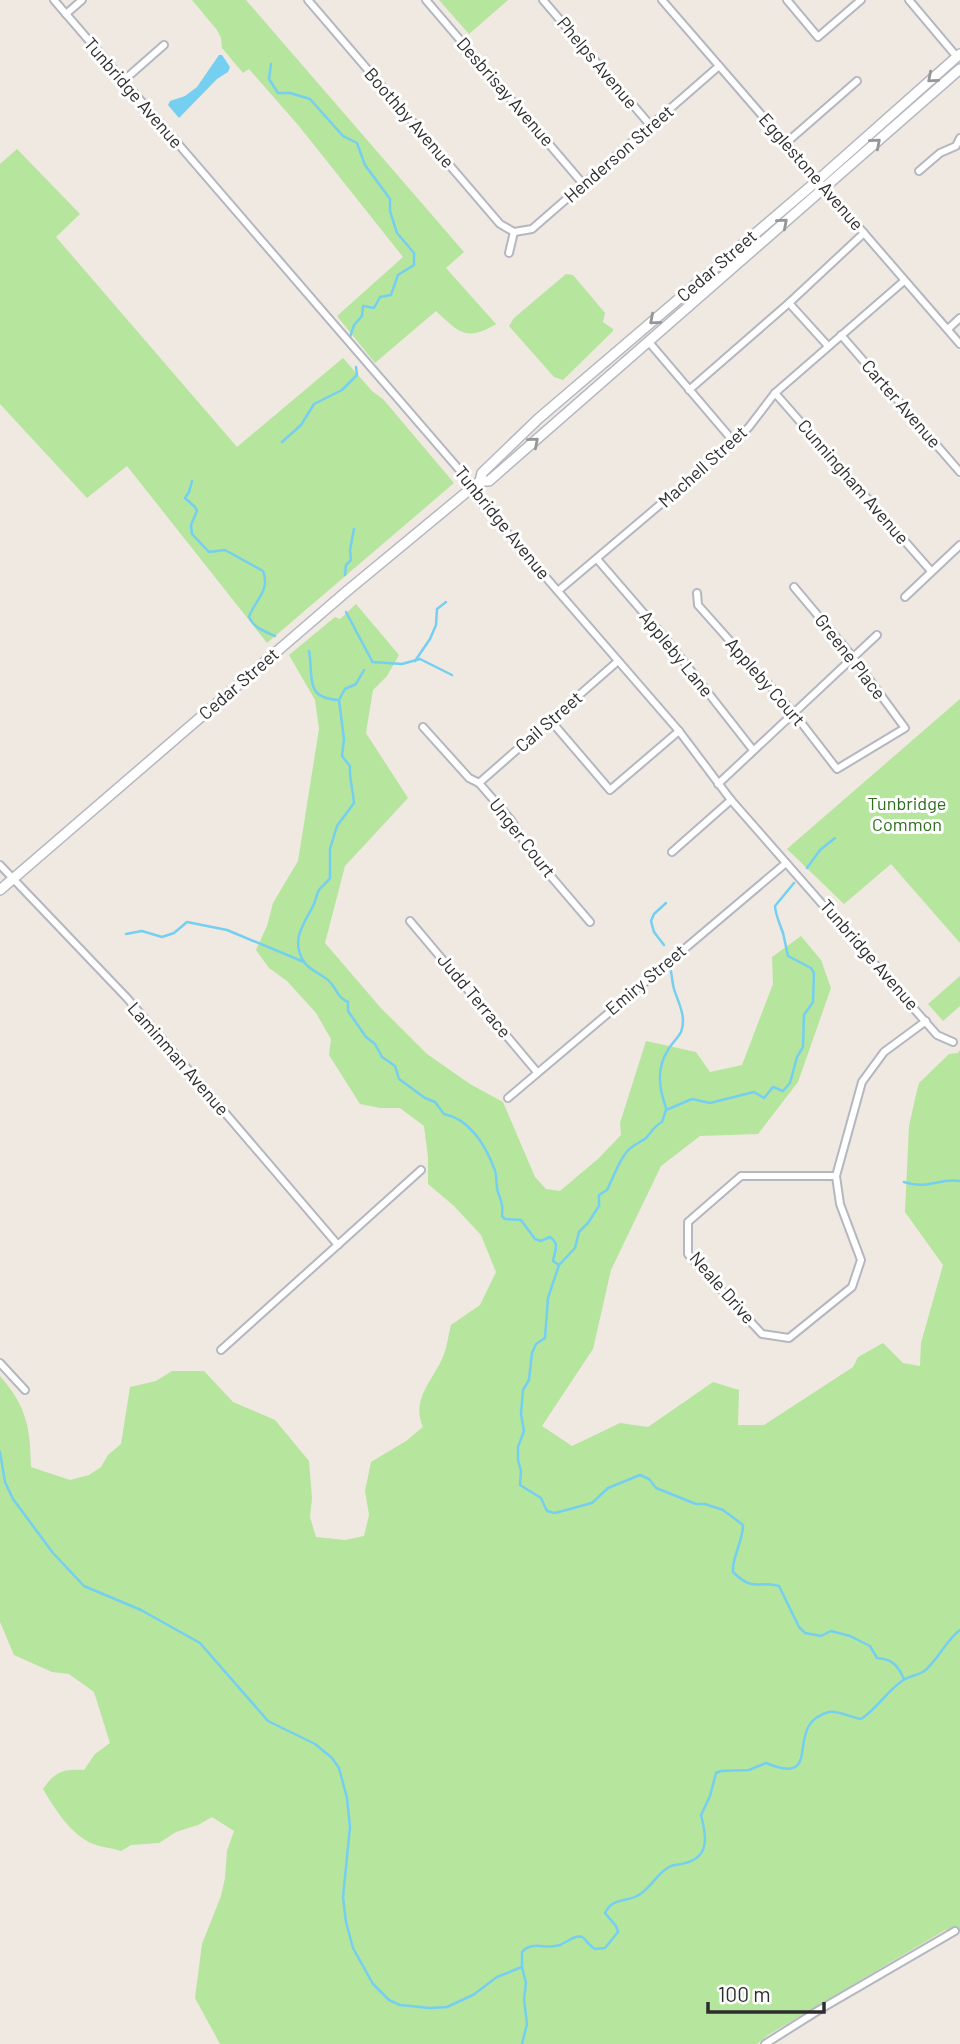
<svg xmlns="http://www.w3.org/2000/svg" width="960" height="2044" viewBox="0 0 960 2044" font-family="Barlow,sans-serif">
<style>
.green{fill:#b6e59e}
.water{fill:#75cff0}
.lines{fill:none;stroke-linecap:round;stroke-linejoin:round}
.stream{stroke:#75cff0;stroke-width:2.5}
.street-casing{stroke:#b4b7c1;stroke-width:10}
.secondary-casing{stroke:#b4b7c1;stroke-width:12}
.street{stroke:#fff;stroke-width:6}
.secondary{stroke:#fff;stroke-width:9}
.oneway{stroke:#969696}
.labels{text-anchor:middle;stroke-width:6;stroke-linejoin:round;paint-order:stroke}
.street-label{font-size:18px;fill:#2e2e2e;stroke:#fff}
.park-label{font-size:18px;fill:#2c6e1b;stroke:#fff}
</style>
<rect width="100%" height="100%" fill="#efe9e1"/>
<g class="green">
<path d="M 192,0 L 246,0 L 464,252 L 446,268 L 496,324 C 465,343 458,331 436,311 L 375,363 L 337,316 L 403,257 L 299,126 L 249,69 L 243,73 L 222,48 L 221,38 L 217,30 Z"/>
<path d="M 439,0 L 508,0 L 469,34 Z"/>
<path d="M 17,149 L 80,214 L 56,237 L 237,447 L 343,358 L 372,391 L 383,399 L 454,483 L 267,643 L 127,466 L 87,498 L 0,404 L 0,164 Z"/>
<path d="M 566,274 L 573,275 L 605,313 L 603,322 L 613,329 L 613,331 L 563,380 L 554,377 L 509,326 L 514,318 Z"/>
<path d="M 356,604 L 399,655 L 387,676 L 373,690 L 366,733 L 408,798 L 345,866 L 325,943 L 380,1007 L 427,1054 L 470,1084 L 503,1102 L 535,1177 L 546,1189 L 560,1191 L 599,1158 L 621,1135 L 620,1123 L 646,1041 L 696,1052 L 710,1072 L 742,1065 L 773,984 L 772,957 L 801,936 L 821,960 L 831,988 L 798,1082 L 758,1134 L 700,1136 L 661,1166 L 611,1270 L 593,1349 L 542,1426 L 572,1446 L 620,1423 L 648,1427 L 713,1382 L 739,1390 L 738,1425 L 764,1425 L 853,1367 L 858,1357 L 883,1343 L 903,1363 L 920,1366 L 921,1343 L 943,1265 L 905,1212 L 909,1126 L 915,1099 L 919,1083 L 949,1054 L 958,1053 L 960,1050 L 960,1932 L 958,1928 L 945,1930 L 768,2035 L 757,2044 L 220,2044 L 195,1998 L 202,1944 L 221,1896 L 225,1878 L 227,1851 L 234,1831 L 212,1817 L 198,1825 L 176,1832 L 159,1843 L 131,1845 L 121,1851 C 112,1848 101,1847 93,1844 C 70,1834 55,1809 43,1789 C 55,1771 64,1769 84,1770 L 95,1754 L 110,1743 L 94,1692 L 69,1674 L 52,1672 L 14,1655 L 0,1622 L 0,1376 C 27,1407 30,1427 31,1467 L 70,1480 L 89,1475 L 101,1467 L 108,1455 L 121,1444 L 130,1387 L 156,1381 L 172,1371 L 204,1371 L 233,1402 L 275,1420 L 309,1461 L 312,1498 L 310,1517 L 316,1537 L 345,1540 L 364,1536 L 369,1515 L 365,1491 L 371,1462 L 406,1441 L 423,1427 C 411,1400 432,1381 442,1359 C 447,1349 448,1336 451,1325 L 480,1305 L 496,1272 L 481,1235 L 454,1206 L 428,1184 L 428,1157 L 424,1126 L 400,1108 L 380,1108 L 360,1104 L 329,1055 L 331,1039 L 316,1013 L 287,981 L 269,968 L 256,950 L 267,926 L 273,903 L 298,861 L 319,729 L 315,700 L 289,655 L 335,617 L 340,619 Z"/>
<path d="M 960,699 L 960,943 L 891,864 L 844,904 L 787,849 Z"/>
<path d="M 960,976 L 960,1006 L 943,1021 L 928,1004 Z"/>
</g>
<path class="water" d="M 219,55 L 222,55 L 230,67 L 228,72 L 217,79 L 179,118 L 168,105 L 170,101 L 185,96 L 197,87 Z"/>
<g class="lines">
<g class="stream">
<path d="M 271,64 L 269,79 L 278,93 L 290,93 L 310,99 L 343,136 L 357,143 L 365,165 L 390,199 L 390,211 L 397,233 L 414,253 L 414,265 L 398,275 L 391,295 L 380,297 L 374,308 L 363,306 L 362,316 L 354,325 L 350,337"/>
<path d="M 282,442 L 301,425 L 314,404 L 342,390 L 357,375 L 356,367"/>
<path d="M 192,481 L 189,492 L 185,498 L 195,507 L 197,511 L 191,525 L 192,534 L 209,552 L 225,550 L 263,571 C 271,591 254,601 249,617 C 254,628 264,631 275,636"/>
<path d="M 345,575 L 346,565 L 351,560 L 350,550 L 354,529"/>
<path d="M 346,612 L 372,661"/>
<path d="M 309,651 C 314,676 303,698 339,700"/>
<path d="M 415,661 L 430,639 L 436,625 L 437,609 L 446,602"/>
<path d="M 372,662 L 402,664 L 420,659 L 452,675"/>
<path d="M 364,670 L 356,684 L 345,689 L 339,700 L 344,739 L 342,756 L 350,766 C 349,779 353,789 354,803 L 337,826 L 330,849 L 330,878 C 327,883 322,886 319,890 C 316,895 316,901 313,906 C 304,924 290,940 304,962 C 310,971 324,975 330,982 C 338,991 337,997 348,1002 L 348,1011 L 366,1037 L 375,1044 L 382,1057 L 395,1066 L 399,1079 L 425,1098 L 435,1102 L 444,1114 C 469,1119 485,1144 494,1168 C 498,1176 495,1187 499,1195 C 502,1203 503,1207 502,1216 L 505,1219 L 521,1220 L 535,1239 L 541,1241 L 550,1237 C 560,1244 555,1250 553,1261 L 559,1265 L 548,1298 L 545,1338 L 536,1344 L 532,1353 L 529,1380 L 523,1390 L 521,1414 L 524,1431 L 518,1447 L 518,1460 L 521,1471 L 520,1485 L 541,1498 L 547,1511 L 555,1513 L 592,1503 L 608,1488 L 640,1475 L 649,1479 L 656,1488 L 696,1504 L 705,1504 L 723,1510 L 743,1525 C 743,1542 732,1556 733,1572 C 754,1593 759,1580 779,1586 L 799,1627 L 805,1633 L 821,1636 L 831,1631 L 850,1636 L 870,1646 L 877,1658 C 893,1659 898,1666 904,1679"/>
<path d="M 807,868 L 820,850 L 835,838"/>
<path d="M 126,934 L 142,931 L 162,937 L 174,933 L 187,922 L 227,930 L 304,962"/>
<path d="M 664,945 L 654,932 L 651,921 L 654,914 L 666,903"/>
<path d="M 666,1108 C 659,1088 656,1069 668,1050 C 671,1044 678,1038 681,1032 C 687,1017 678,1002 674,989 C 672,982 672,974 670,967"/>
<path d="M 904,1182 C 928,1190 938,1178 960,1181"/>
<path d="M 560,1264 L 575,1248 L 579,1232 L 588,1223 L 599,1206 L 599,1195 L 607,1190 C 613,1179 621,1154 632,1147 C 637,1143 641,1142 646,1138 C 652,1132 654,1126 662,1122 L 666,1110 L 692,1099 L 710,1103 L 754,1092 L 764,1098 L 773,1087 L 783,1091 L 790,1083 L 797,1057 L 803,1047 L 804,1015 L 813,1002 L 814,973 L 811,968 L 788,956 C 786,948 785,941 783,933 C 780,924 776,917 775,906 L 794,883"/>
<path d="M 0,1452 L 5,1482 L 13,1499 L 53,1553 L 84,1586 L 141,1610 L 200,1643 L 268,1721 L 315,1744 L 332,1758 L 339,1768 L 347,1798 L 350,1827 L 343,1897 L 346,1922 L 353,1948 L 373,1984 L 389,2000 L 400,2005 L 430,2008 L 447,2007 L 473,1995 L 497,1977 L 522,1967"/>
<path d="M 522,2044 L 527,2024 L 524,1999 L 526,1983 L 522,1967 L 522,1952 C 532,1940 546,1950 560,1945 C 566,1943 575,1934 582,1937 C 586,1939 589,1946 595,1949 L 605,1948 L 618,1932 L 616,1926 L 605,1913 C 612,1898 625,1902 637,1896 C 650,1890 657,1873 669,1867 C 674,1864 681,1865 685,1863 C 711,1857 706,1834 701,1815 L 710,1796 L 716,1773 L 721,1771 L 749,1770 L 766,1763 C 827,1788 781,1724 829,1712 C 838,1710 852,1718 861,1719 C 877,1709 886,1692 902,1681 C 908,1676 916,1676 923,1672 C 938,1661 945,1641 960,1630"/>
</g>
<defs>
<g id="street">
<path d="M 54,0 L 463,474 L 478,499 L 679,731 L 731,800 L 937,1035 L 953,1042"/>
<path d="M 308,0 L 500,224 L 514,232"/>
<path d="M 426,0 L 584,185"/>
<path d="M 543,0 L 651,126"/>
<path d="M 662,0 L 960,344"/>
<path d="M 787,0 L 818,37 L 861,0"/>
<path d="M 909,0 L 957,57"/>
<path d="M 66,14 L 82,0"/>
<path d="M 123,81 L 164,45"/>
<path d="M 786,143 L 857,81"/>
<path d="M 919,171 L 940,153 L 956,146 L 960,138"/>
<path d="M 514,232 L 532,229 L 719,66"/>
<path d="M 509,253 L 514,232"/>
<path d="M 789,303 L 828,346"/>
<path d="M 948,329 L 960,318"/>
<path d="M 841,335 L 960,472"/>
<path d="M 648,341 L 734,442"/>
<path d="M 689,390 L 789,303 L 864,233"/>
<path d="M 775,393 L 931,571"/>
<path d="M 597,559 L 666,639 L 753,750"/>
<path d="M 558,591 L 734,442 L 749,427 L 775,393 L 904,281"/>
<path d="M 697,593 L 698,605 L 793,712 L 837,769 L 905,728 L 852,656 L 794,587"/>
<path d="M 905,597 L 960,545"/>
<path d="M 551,721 L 610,790 L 679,731"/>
<path d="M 423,727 L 469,778 L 479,783 L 511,820 L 531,853 L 590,922"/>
<path d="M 479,783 L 618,661"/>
<path d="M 718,784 L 877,635"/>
<path d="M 672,852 L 731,800"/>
<path d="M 0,865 L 127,998 L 338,1245"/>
<path d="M 410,921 L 537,1072"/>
<path d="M 508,1098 L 786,863"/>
<path d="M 836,1176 L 741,1176 L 688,1222 L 688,1254 L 762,1334 L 789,1338 L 852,1287 L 861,1260 L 840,1204 L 836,1176 L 862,1082 L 884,1052 L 926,1021"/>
<path d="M 221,1350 L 421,1170"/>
<path d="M 0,1363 L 25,1390"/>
<path d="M 765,2044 L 819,2010 L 955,1931"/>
</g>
<g id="secondary">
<path d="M 480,481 L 489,481 L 960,69"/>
<path d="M 0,890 L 347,591 L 480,481 L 482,473 L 538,419 L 818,180 L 960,54"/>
</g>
</defs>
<use href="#street" class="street-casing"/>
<use href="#secondary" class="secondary-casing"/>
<use href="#street" class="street"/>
<use href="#secondary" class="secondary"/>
</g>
<defs><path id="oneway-chevron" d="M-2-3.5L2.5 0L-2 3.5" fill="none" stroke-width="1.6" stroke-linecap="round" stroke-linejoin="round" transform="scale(1.75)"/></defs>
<g class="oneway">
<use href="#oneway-chevron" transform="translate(932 78) rotate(139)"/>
<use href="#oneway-chevron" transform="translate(876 143) rotate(-41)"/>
<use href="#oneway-chevron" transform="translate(783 223) rotate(-41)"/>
<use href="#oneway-chevron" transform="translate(654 320) rotate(139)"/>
<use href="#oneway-chevron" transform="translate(534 442) rotate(-41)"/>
</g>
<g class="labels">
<g class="street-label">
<text transform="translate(597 63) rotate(50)" y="6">Phelps Avenue</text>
<text transform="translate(505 92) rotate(49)" y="6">Desbrisay Avenue</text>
<text transform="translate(133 93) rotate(49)" y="6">Tunbridge Avenue</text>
<text transform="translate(409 118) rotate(49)" y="6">Boothby Avenue</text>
<text transform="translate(619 154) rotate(-41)" y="6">Henderson Street</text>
<text transform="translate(811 172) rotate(49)" y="6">Egglestone Avenue</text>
<text transform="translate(717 266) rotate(-41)" y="6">Cedar Street</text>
<text transform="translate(901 404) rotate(49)" y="6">Carter Avenue</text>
<text transform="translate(703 467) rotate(-42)" y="6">Machell Street</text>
<text transform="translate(853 482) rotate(49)" y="6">Cunningham Avenue</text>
<text transform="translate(502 523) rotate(51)" y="6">Tunbridge Avenue</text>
<text transform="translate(676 654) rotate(51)" y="6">Appleby Lane</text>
<text transform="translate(850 657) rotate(52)" y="6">Greene Place</text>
<text transform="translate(765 682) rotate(49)" y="6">Appleby Court</text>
<text transform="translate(239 684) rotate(-41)" y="6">Cedar Street</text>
<text transform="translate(549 722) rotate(-41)" y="6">Cail Street</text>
<text transform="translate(522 838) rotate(52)" y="6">Unger Court</text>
<text transform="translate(869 955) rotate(49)" y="6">Tunbridge Avenue</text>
<text transform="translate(646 980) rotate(-40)" y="6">Emiry Street</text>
<text transform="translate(474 996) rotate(50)" y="6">Judd Terrace</text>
<text transform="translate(178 1059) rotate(49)" y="6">Laminman Avenue</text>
<text transform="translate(722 1288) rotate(49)" y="6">Neale Drive</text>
</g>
<g class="park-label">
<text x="907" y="810">Tunbridge<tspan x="907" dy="21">Common</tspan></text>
</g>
</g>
<path d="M708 2002v10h116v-10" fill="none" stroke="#2e2e2e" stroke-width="3.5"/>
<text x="718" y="2002" font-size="21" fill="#2e2e2e" stroke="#ffffff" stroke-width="5" paint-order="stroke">100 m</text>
</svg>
